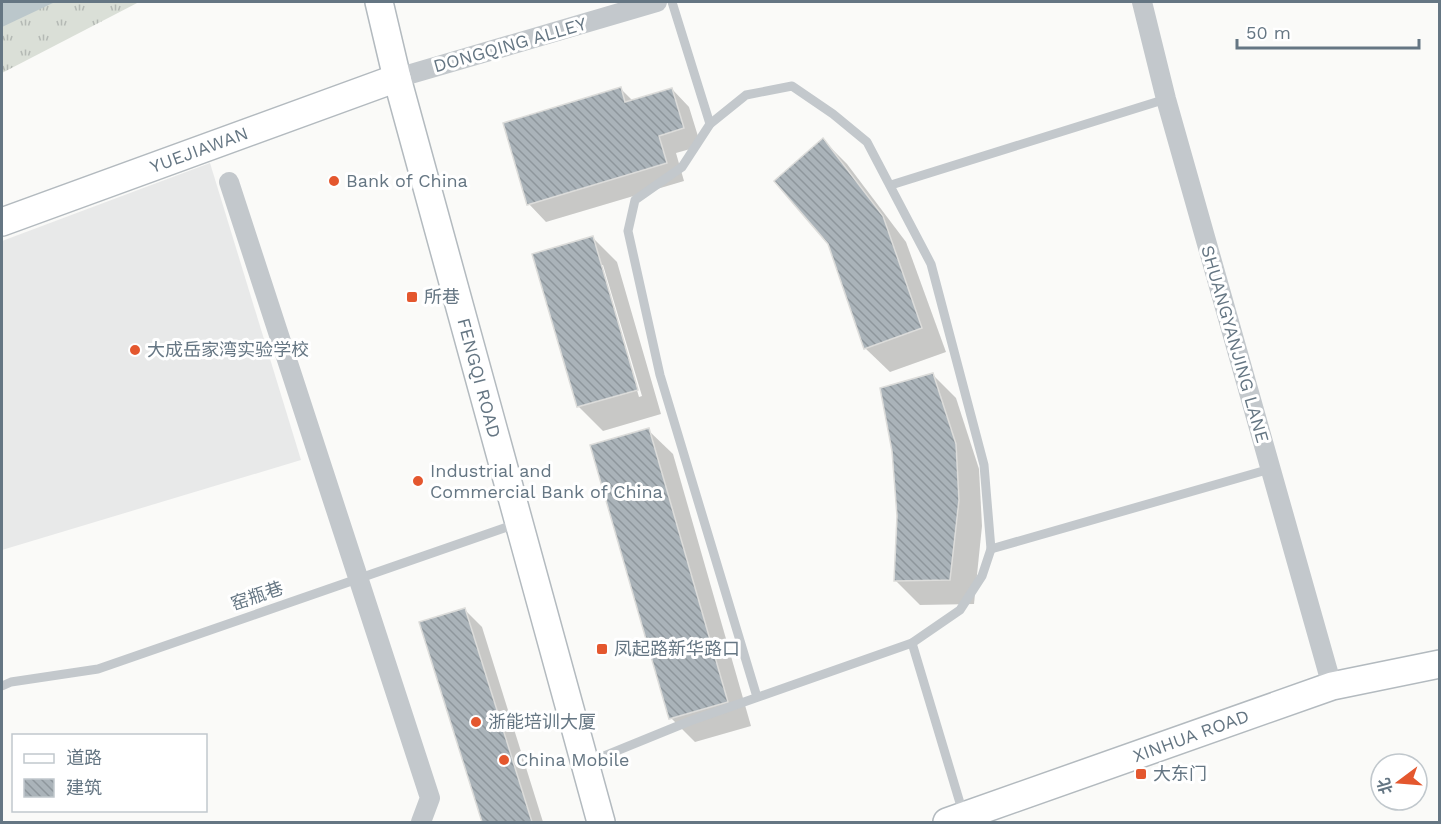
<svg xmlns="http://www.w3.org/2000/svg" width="1441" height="824" viewBox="0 0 1441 824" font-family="'Work Sans','Noto Sans SC',sans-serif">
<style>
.built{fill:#e8e9e9}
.grass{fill:url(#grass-tufts)}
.water{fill:#bbc7cb}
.shadow{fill:#0003;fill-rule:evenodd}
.building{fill:url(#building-back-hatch);stroke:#dcdcda;stroke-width:1.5}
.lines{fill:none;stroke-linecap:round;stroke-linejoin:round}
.secondary-casing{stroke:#b3babf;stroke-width:30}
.lane{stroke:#c3c8cc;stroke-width:9}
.street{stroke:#c3c8cc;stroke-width:20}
.secondary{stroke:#fff;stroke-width:27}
.poi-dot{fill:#e4572e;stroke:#fff;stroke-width:2}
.labels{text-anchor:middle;stroke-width:6;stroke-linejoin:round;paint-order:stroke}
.street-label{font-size:18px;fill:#657683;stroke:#fff}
.poi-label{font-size:18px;fill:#657683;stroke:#fff;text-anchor:start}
</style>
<defs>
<pattern id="grass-tufts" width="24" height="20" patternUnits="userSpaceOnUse" patternTransform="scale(1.5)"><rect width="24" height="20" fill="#dadfd7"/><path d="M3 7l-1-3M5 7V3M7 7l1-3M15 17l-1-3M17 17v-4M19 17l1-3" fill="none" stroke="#b4b9b4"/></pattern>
<pattern id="building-back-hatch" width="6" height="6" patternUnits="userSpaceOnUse" patternTransform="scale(1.5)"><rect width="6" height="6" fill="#aab3b9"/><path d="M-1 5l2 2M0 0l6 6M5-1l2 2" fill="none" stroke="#8e969c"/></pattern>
</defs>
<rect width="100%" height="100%" fill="#fafaf8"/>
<path class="built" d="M 210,163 L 301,460 L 2,550 L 2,241 Z"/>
<path class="grass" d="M 2,2 L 139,2 L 2,73 Z"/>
<path class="water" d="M 2,2 L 55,2 L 2,27 Z"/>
<g class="shadow">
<path d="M 621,89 L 633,101 L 672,89 L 689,107 L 701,146 L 676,153 L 684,181 L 546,222 L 529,204 Z"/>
<path d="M 823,140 L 847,164 L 906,242 L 946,352 L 890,372 L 865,348 Z"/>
<path d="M 593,238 L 617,262 L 661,414 L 603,431 L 579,407 L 534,255 ZM 600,265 L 603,265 L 642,396 L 639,397 Z"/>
<path d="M 932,374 L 956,398 L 979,469 L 982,526 L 974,604 L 920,605 L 895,580 Z"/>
<path d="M 648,430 L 673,454 L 751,726 L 695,742 L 671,718 Z"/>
<path d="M 464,609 L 482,627 L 543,822 L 484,822 Z"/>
</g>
<g class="building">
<path d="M 621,87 L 625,102 L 672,88 L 684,128 L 659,136 L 667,163 L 527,205 L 503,123 Z"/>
<path d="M 823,138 L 883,216 L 922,328 L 864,349 L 828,244 L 774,181 Z"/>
<path d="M 593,236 L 638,390 L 577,407 L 532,254 Z"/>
<path d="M 933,373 L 956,444 L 959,500 L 950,580 L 894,581 L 897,516 L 892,451 L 880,388 Z"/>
<path d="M 649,428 L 728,702 L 669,719 L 590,445 Z"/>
<path d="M 465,608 L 532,822 L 482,822 L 419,622 Z"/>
</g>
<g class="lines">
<defs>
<g id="secondary">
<path d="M 379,2 L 397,78 L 601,822"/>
<path d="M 2,222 L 397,78"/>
<path d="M 947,822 L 1332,686 L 1440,664"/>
</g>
</defs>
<use href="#secondary" class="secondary-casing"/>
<g class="lane">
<path d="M 672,2 L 710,124"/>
<path d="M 891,185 L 1166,99"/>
<path d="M 991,549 L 1270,469"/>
<path d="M 912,643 L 963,813"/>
<path d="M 2,686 L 11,682 L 98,669 L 516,524"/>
<path d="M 587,763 L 690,721 L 912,643 L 960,610 L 982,576 L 991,549 L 984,465 L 931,264 L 867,142 L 833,114 L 792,86 L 746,95 L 710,124 L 682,167 L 635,200 L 628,231 L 660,375 L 757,697"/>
</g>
<g class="street">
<path d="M 1142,2 L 1166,99 L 1332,686"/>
<path d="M 397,78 L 657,2"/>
<path d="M 229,182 L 430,798 L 421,822"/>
</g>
<use href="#secondary" class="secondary"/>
</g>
<g class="poi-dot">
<circle cx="334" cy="181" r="6"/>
<rect x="406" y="291" width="12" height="12" rx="3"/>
<circle cx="135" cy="350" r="6"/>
<circle cx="418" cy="481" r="6"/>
<rect x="596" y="643" width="12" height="12" rx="3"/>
<circle cx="476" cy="722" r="6"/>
<circle cx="504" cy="760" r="6"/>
<rect x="1135" y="768" width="12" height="12" rx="3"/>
</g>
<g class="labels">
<g class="street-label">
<text transform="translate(510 45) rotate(-16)" y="6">DONGQING ALLEY</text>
<text transform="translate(199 150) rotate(-20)" y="6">YUEJIAWAN</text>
<text transform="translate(1235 344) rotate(74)" y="6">SHUANGYANJING LANE</text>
<text transform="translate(479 378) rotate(75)" y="6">FENGQI ROAD</text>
<text transform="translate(257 596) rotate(-19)" y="6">窑瓶巷</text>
<text transform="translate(1191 736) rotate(-20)" y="6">XINHUA ROAD</text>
</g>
<g class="poi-label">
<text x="346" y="187">Bank of China</text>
<text x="424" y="303">所巷</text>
<text x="147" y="356">大成岳家湾实验学校</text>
<text x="430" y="477">Industrial and<tspan x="430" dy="21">Commercial Bank of China</tspan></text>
<text x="614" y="655">凤起路新华路口</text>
<text x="488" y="728">浙能培训大厦</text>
<text x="516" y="766">China Mobile</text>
<text x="1153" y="780">大东门</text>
</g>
</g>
<rect width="1441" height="824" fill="none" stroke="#657683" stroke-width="6"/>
<rect x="12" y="734" width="195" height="78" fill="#ffffff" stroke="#c1c8cd" stroke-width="1.5"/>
<rect x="24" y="754" width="30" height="9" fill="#ffffff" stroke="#c1c8cd" stroke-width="1.5"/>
<text x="66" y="764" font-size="18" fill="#657683">道路</text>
<rect x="24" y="779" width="30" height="18" fill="url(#building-back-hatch)" stroke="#c1c8cd" stroke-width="1.5"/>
<text x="66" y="794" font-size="18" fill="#657683">建筑</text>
<g transform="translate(1399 782) rotate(254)"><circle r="28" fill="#ffffff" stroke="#c1c8cd" stroke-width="1.5"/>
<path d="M0-4.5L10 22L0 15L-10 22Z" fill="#e4572e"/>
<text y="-9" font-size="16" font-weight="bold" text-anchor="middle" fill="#657683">北</text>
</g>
<path d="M1237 39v9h182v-9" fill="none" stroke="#657683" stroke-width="3"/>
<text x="1246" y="39" font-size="18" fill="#657683" stroke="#ffffff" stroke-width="4.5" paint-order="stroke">50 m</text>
</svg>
